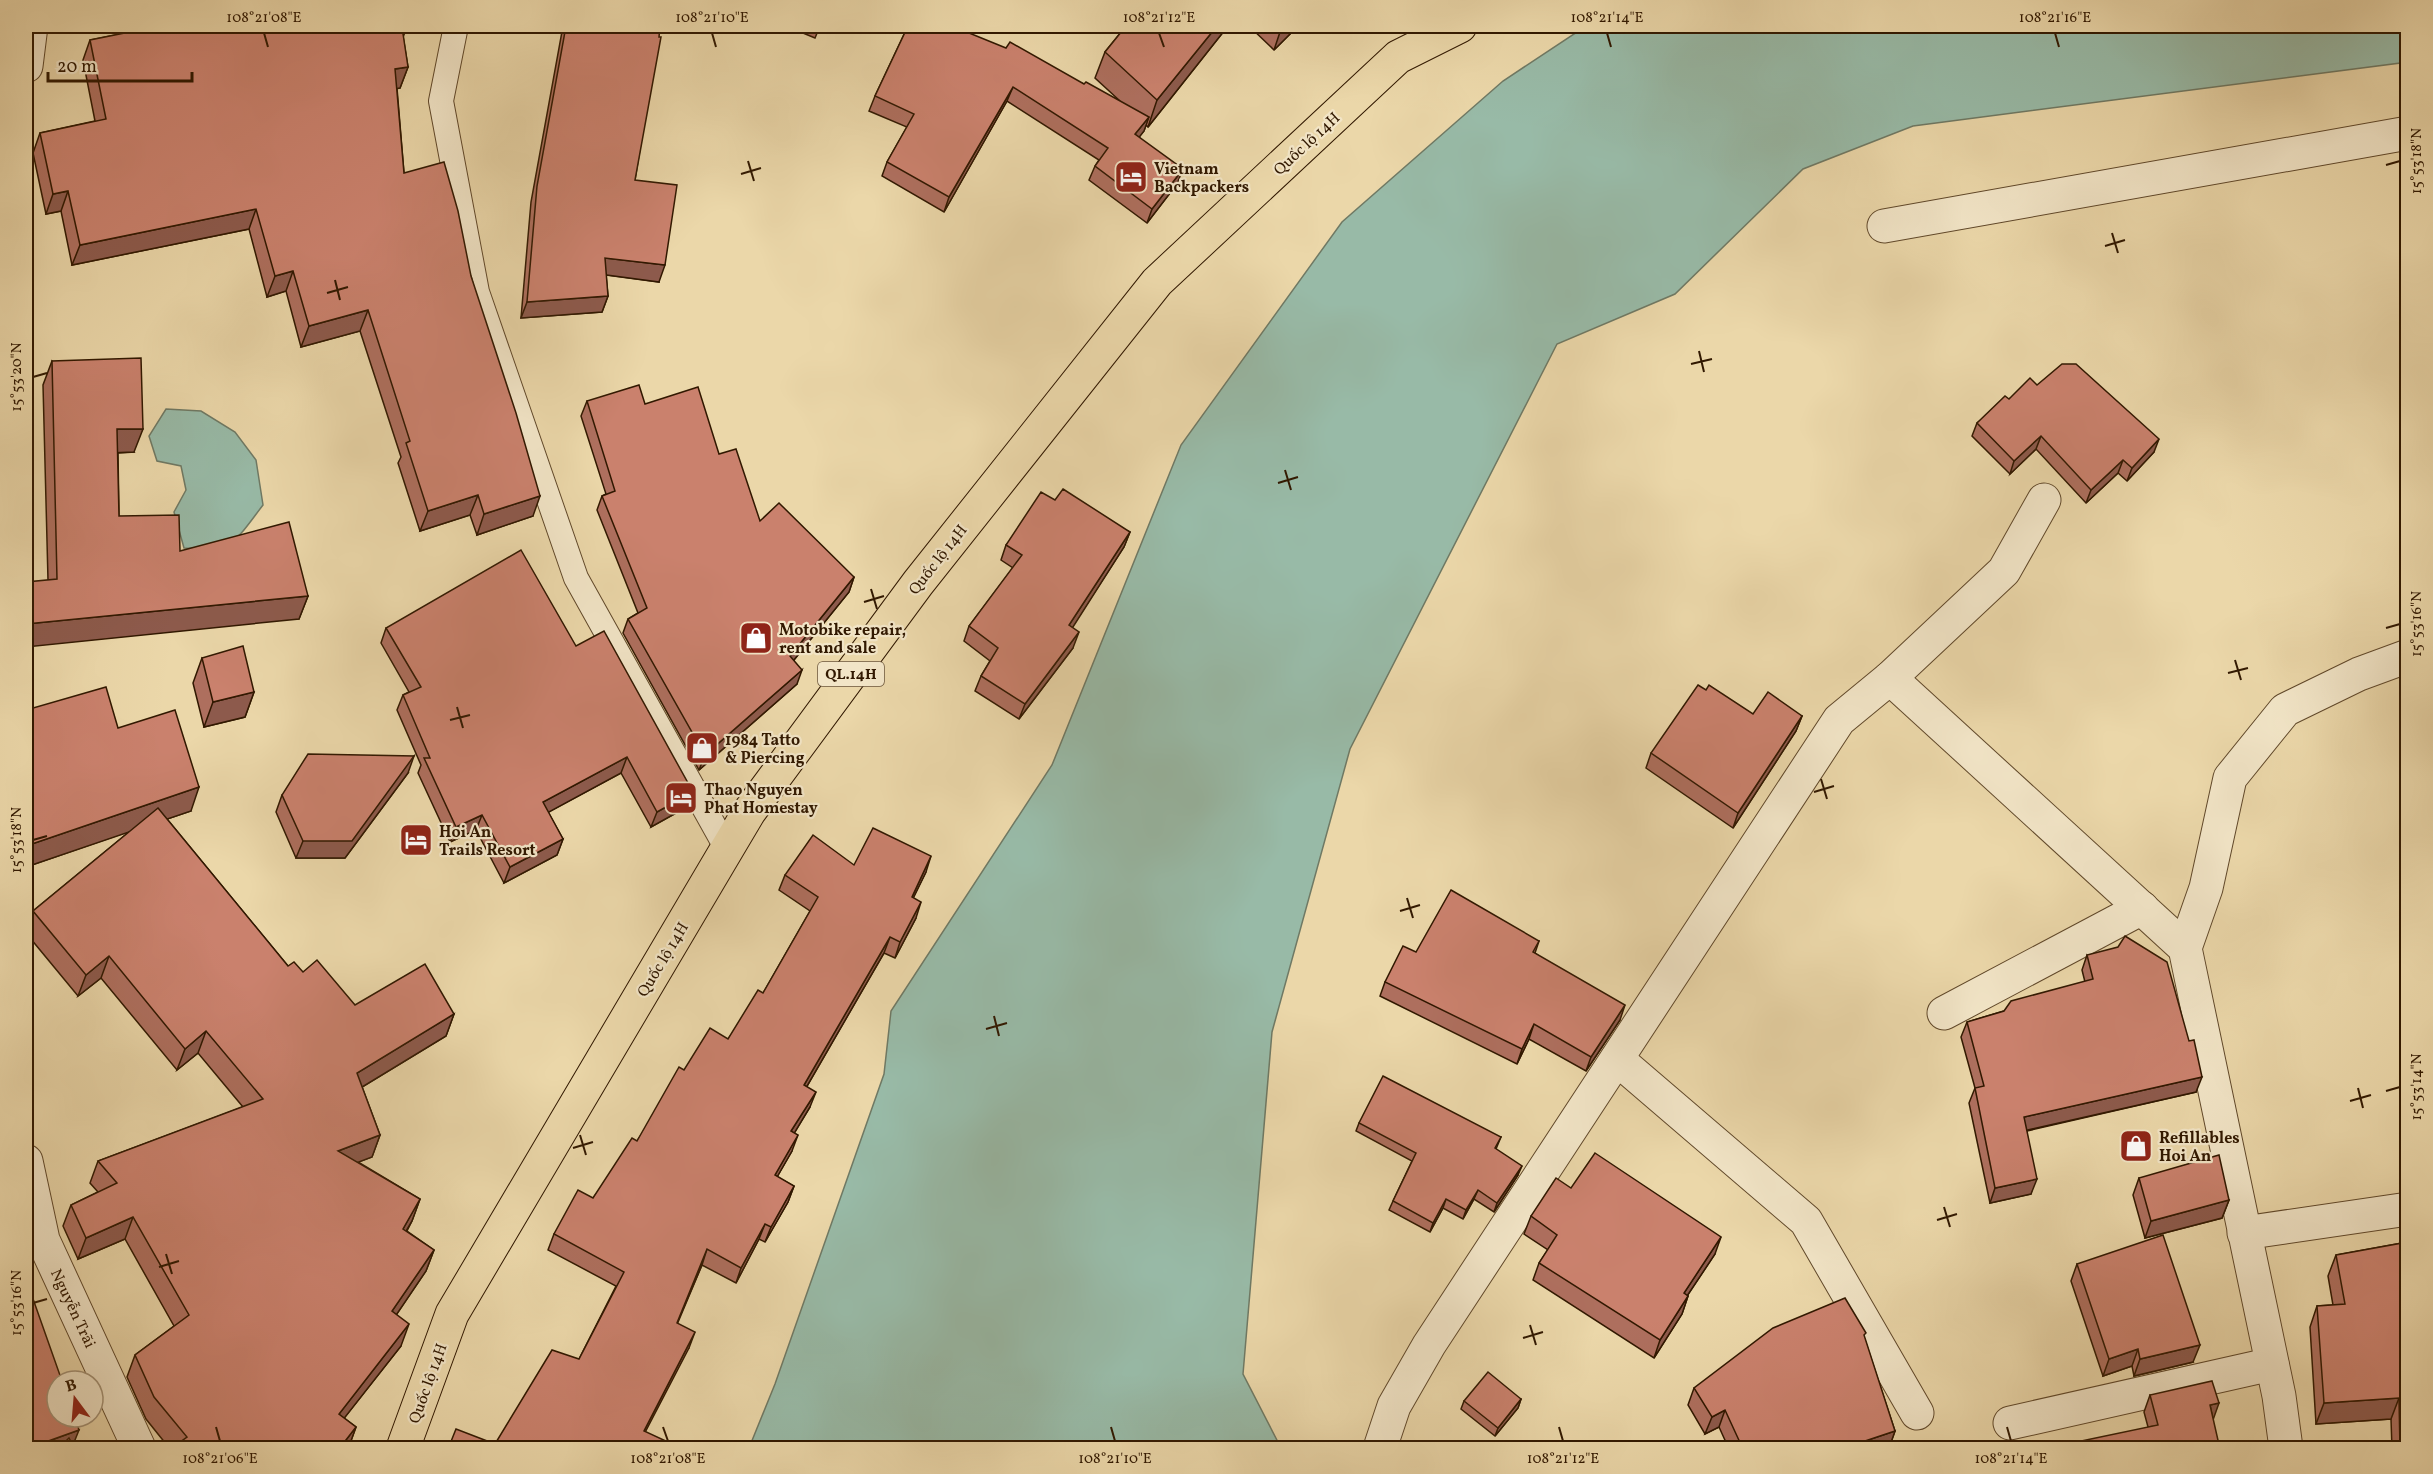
<svg xmlns="http://www.w3.org/2000/svg" width="2433" height="1474" viewBox="0 0 2433 1474" font-family="Vollkorn,serif">
<style>
.water{fill:#98baa7;stroke:#6f7964;stroke-width:1.5}
.lines{fill:none;stroke-linecap:round;stroke-linejoin:round}
.service-casing{stroke:#60482a;stroke-width:26}
.minor-casing{stroke:#60482a;stroke-width:35}
.primary-casing{stroke:#311800;stroke-width:35}
.service{stroke:#f2e5c7;stroke-width:24}
.minor{stroke:#f2e5c7;stroke-width:33}
.primary{stroke:#ebd7a9;stroke-width:33}
.wall{fill:#ae6f5e;stroke:#311800;stroke-width:1.5}
.shaded-wall{fill:#8d5a4c;stroke:#311800;stroke-width:1.5}
.building{fill:#ca816d;stroke:#311800;stroke-width:1.5}
.ticks{fill:none;stroke:#311800;stroke-width:2}
.labels{text-anchor:middle;stroke-width:4.5;stroke-linejoin:round;paint-order:stroke}
.shield{fill:#f2e5c7;stroke:#6b563c;stroke-width:1.5}
.shield-label{font-size:15px;font-weight:bold;fill:#311800}
.street-label{font-size:16px;fill:#311800;stroke:#f2e5c7}
.poi-label{font-size:16px;font-weight:bold;fill:#311800;stroke:#f2e5c7;text-anchor:start}
.neatline{fill:none;stroke:#311800;stroke-width:2}
.ticks-label{font-size:15px;text-anchor:middle;fill:#311800}
</style>
<rect width="100%" height="100%" fill="#ebd7a9"/>
<filter id="stains"><feTurbulence type="fractalNoise" baseFrequency=".00333" numOctaves="4"/><feColorMatrix values="0 0 0 0 .2 0 0 0 0 .09 0 0 0 0 .02 0 0 0 .5 -.17"/></filter>
<radialGradient id="worn" r=".72"><stop offset=".6" stop-color="#630" stop-opacity="0"/><stop offset="1" stop-color="#630" stop-opacity=".3"/></radialGradient>
<g class="water">
<path d="M 1586,26 L 2407,26 L 2408,62 L 1913,126 L 1803,169 L 1675,294 L 1557,344 L 1350,749 L 1272,1032 L 1243,1374 L 1281,1448 L 749,1448 L 775,1384 L 884,1074 L 891,1011 L 1052,765 L 1181,445 L 1342,222 L 1503,81 Z"/>
<path d="M 166,409 L 201,411 L 235,432 L 256,460 L 263,505 C 234,543 234,551 184,548 L 174,512 L 186,490 L 181,466 L 157,461 L 149,436 Z"/>
</g>
<g class="lines">
<defs>
<path id="service" d="M 456,26 L 441,101 L 477,292 L 576,578 L 727,849"/>
<g id="minor">
<path d="M 26,66 L 31,26"/>
<path d="M 1884,226 L 2408,133"/>
<path d="M 1890,678 L 2185,948"/>
<path d="M 1944,1013 L 2142,908"/>
<path d="M 1617,1059 L 1806,1221 L 1917,1413"/>
<path d="M 26,1161 L 43,1240 L 139,1448"/>
<path d="M 2244,1233 L 2408,1209"/>
<path d="M 2010,1423 L 2272,1364"/>
<path d="M 1380,1448 L 1394,1406 L 1429,1345 L 1839,720 L 1890,678 L 2004,571 L 2044,500"/>
<path d="M 2286,1448 L 2279,1396 L 2185,948 L 2206,888 L 2230,778 L 2285,710 L 2359,674 L 2408,656"/>
</g>
<path id="primary" d="M 403,1448 L 452,1314 L 727,849 L 749,812 L 918,583 L 1157,282 L 1398,57 L 1460,26"/>
</defs>
<use href="#service" class="service-casing"/>
<use href="#minor" class="minor-casing"/>
<use href="#primary" class="primary-casing"/>
<use href="#service" class="service"/>
<use href="#minor" class="minor"/>
<use href="#primary" class="primary"/>
</g>
<g class="wall">
<path d="M 150,26 L 407,26 L 403,36 L 408,67 L 400,88 L 397,88 L 404,173 L 471,276 L 533,516 L 477,535 L 470,515 L 420,531 L 398,463 L 401,457 L 360,331 L 301,347 L 286,291 L 267,297 L 249,229 L 72,265 L 61,211 L 46,214 L 33,153 L 40,133 L 95,121 L 83,60 L 90,40 L 150,28 Z"/>
<path d="M 563,26 L 660,26 L 635,180 L 659,282 L 606,275 L 608,296 L 602,312 L 521,318 L 531,202 Z"/>
<path d="M 786,26 L 820,26 L 815,38 Z"/>
<path d="M 908,26 L 1084,84 L 1120,101 L 1095,78 L 1105,52 L 1126,26 L 1228,26 L 1148,127 L 1146,125 L 1144,131 L 1139,137 L 1177,184 L 1147,223 L 1089,180 L 1095,166 L 1099,160 L 1007,101 L 944,212 L 882,176 L 887,162 L 907,127 L 869,111 L 875,96 Z"/>
<path d="M 1249,26 L 1298,26 L 1274,50 Z"/>
<path d="M 52,361 L 134,452 L 118,453 L 119,516 L 180,551 L 308,596 L 299,619 L 48,580 L 43,385 Z"/>
<path d="M 2037,385 L 2154,452 L 2127,481 L 2118,473 L 2086,503 L 2036,449 L 2010,474 L 1972,436 L 1977,423 L 2009,399 Z"/>
<path d="M 587,401 L 645,404 L 719,454 L 760,521 L 854,577 L 849,592 L 794,660 L 797,684 L 699,770 L 623,633 L 628,619 L 638,613 L 597,510 L 602,496 L 606,494 L 581,416 Z"/>
<path d="M 1055,500 L 1130,532 L 1124,547 L 1072,627 L 1073,648 L 1019,719 L 975,691 L 981,676 L 990,661 L 964,641 L 969,626 L 1013,568 L 1001,560 L 1006,545 Z"/>
<path d="M 386,628 L 576,646 L 693,792 L 687,807 L 651,827 L 621,773 L 548,812 L 563,839 L 557,855 L 504,883 L 476,830 L 450,842 L 418,773 L 421,765 L 397,710 L 403,695 L 409,692 L 381,643 Z"/>
<path d="M 202,658 L 254,692 L 245,717 L 204,727 L 193,683 Z"/>
<path d="M 1753,714 L 1802,716 L 1796,731 L 1733,828 L 1646,768 L 1651,753 Z"/>
<path d="M 118,728 L 191,811 L 167,819 L 288,966 L 303,972 L 355,1005 L 454,1014 L 446,1036 L 362,1087 L 380,1135 L 372,1157 L 358,1162 L 420,1199 L 412,1221 L 407,1231 L 434,1250 L 426,1271 L 396,1315 L 401,1346 L 344,1418 L 356,1427 L 348,1449 L 170,1449 L 146,1419 L 127,1377 L 135,1355 L 174,1326 L 125,1239 L 78,1259 L 63,1226 L 71,1205 L 98,1192 L 90,1183 L 98,1161 L 243,1107 L 198,1053 L 177,1070 L 101,978 L 78,996 L 26,933 L 33,911 L 130,831 L 26,867 Z"/>
<path d="M 408,773 L 345,858 L 296,858 L 276,812 L 282,795 Z"/>
<path d="M 854,865 L 926,872 L 913,898 L 916,918 L 895,958 L 884,953 L 807,1086 L 810,1107 L 794,1133 L 792,1151 L 777,1177 L 794,1186 L 788,1202 L 765,1242 L 759,1239 L 736,1283 L 702,1265 L 677,1323 L 689,1348 L 495,1444 L 579,1359 L 616,1286 L 548,1250 L 554,1234 L 593,1198 L 637,1141 L 684,1070 L 728,1039 L 763,993 L 810,911 L 779,890 L 785,875 Z"/>
<path d="M 1539,941 L 1535,953 L 1620,1020 L 1586,1071 L 1529,1039 L 1517,1064 L 1380,996 L 1385,982 L 1416,952 Z"/>
<path d="M 2087,955 L 2196,1092 L 2027,1131 L 2031,1194 L 1990,1203 L 1969,1103 L 1975,1088 L 1961,1037 L 1967,1022 L 2004,1011 L 2085,982 L 2082,970 Z"/>
<path d="M 1359,1123 L 1501,1137 L 1496,1149 L 1518,1175 L 1494,1212 L 1474,1199 L 1463,1219 L 1443,1208 L 1430,1232 L 1389,1210 L 1393,1201 L 1412,1161 L 1356,1131 Z"/>
<path d="M 2139,1178 L 2229,1200 L 2222,1218 L 2145,1238 L 2133,1195 Z"/>
<path d="M 1531,1216 L 1715,1254 L 1687,1296 L 1688,1296 L 1682,1314 L 1654,1358 L 1533,1280 L 1539,1263 L 1548,1250 L 1524,1234 Z"/>
<path d="M 2408,1242 L 2408,1449 L 2392,1449 L 2391,1419 L 2316,1424 L 2310,1327 L 2317,1306 L 2333,1305 L 2328,1276 L 2336,1255 Z"/>
<path d="M 2077,1264 L 2193,1362 L 2134,1376 L 2132,1366 L 2103,1376 L 2071,1281 Z"/>
<path d="M 1864,1337 L 1895,1431 L 1889,1448 L 1729,1449 L 1719,1427 L 1705,1434 L 1688,1405 L 1694,1388 Z"/>
<path d="M 2150,1395 L 2213,1419 L 2148,1427 L 2144,1412 Z"/>
<path d="M 1521,1399 L 1518,1408 L 1495,1436 L 1461,1409 L 1464,1401 Z"/>
</g>
<g class="shaded-wall">
<path d="M 407,26 L 400,46 L 402,27 Z"/>
<path d="M 1217,26 L 1228,26 L 1148,127 L 1157,100 Z"/>
<path d="M 1282,26 L 1298,26 L 1274,50 Z"/>
<path d="M 408,67 L 400,88 L 388,90 L 395,69 Z"/>
<path d="M 1013,87 L 1007,101 L 944,212 L 949,197 Z"/>
<path d="M 1149,117 L 1144,131 L 1130,149 L 1135,134 Z"/>
<path d="M 1183,169 L 1177,184 L 1147,223 L 1152,209 Z"/>
<path d="M 68,191 L 61,211 L 46,214 L 53,194 Z"/>
<path d="M 256,209 L 249,229 L 72,265 L 80,245 Z"/>
<path d="M 605,258 L 665,265 L 659,282 L 599,274 Z"/>
<path d="M 293,271 L 286,291 L 267,297 L 275,276 Z"/>
<path d="M 608,296 L 602,312 L 521,318 L 527,302 Z"/>
<path d="M 368,310 L 360,331 L 301,347 L 309,326 Z"/>
<path d="M 117,429 L 143,429 L 134,452 L 108,453 Z"/>
<path d="M 2041,436 L 2036,449 L 2010,474 L 2014,461 Z"/>
<path d="M 2159,439 L 2154,452 L 2127,481 L 2132,468 Z"/>
<path d="M 2123,460 L 2118,473 L 2086,503 L 2091,490 Z"/>
<path d="M 478,495 L 470,515 L 420,531 L 428,511 Z"/>
<path d="M 540,496 L 533,516 L 477,535 L 484,514 Z"/>
<path d="M 1130,532 L 1124,547 L 1064,641 L 1069,625 Z"/>
<path d="M 854,577 L 849,592 L 785,671 L 790,656 Z"/>
<path d="M 308,596 L 299,619 L 26,647 L 26,624 Z"/>
<path d="M 1079,632 L 1073,648 L 1019,719 L 1025,704 Z"/>
<path d="M 802,670 L 797,684 L 699,770 L 705,755 Z"/>
<path d="M 254,692 L 245,717 L 204,727 L 213,702 Z"/>
<path d="M 1802,716 L 1796,731 L 1733,828 L 1738,813 Z"/>
<path d="M 414,756 L 408,773 L 345,858 L 296,858 L 303,841 Z"/>
<path d="M 627,757 L 621,773 L 538,818 L 543,802 Z"/>
<path d="M 199,787 L 191,811 L 26,867 L 26,846 Z"/>
<path d="M 693,792 L 687,807 L 651,827 L 657,812 Z"/>
<path d="M 482,815 L 476,830 L 450,842 L 456,827 Z"/>
<path d="M 563,839 L 557,855 L 504,883 L 510,867 Z"/>
<path d="M 931,856 L 926,872 L 906,913 L 912,897 Z"/>
<path d="M 921,902 L 916,918 L 895,958 L 900,942 Z"/>
<path d="M 890,937 L 884,953 L 799,1100 L 804,1085 Z"/>
<path d="M 109,956 L 101,978 L 78,996 L 86,975 Z"/>
<path d="M 1625,1005 L 1620,1020 L 1586,1071 L 1591,1057 Z"/>
<path d="M 454,1014 L 446,1036 L 349,1095 L 357,1073 Z"/>
<path d="M 1534,1024 L 1529,1039 L 1517,1064 L 1522,1049 Z"/>
<path d="M 206,1031 L 198,1053 L 177,1070 L 185,1049 Z"/>
<path d="M 2202,1077 L 2196,1092 L 2019,1132 L 2024,1117 Z"/>
<path d="M 816,1092 L 810,1107 L 786,1147 L 791,1131 Z"/>
<path d="M 380,1135 L 372,1157 L 330,1173 L 338,1151 Z"/>
<path d="M 798,1135 L 792,1151 L 769,1191 L 775,1175 Z"/>
<path d="M 1522,1166 L 1518,1175 L 1494,1212 L 1497,1203 Z"/>
<path d="M 2037,1179 L 2031,1194 L 1990,1203 L 1995,1188 Z"/>
<path d="M 794,1186 L 788,1202 L 765,1242 L 771,1227 Z"/>
<path d="M 1478,1190 L 1474,1199 L 1463,1219 L 1466,1210 Z"/>
<path d="M 420,1199 L 412,1221 L 395,1250 L 403,1229 Z"/>
<path d="M 1446,1199 L 1443,1208 L 1430,1232 L 1433,1223 Z"/>
<path d="M 2229,1200 L 2222,1218 L 2145,1238 L 2151,1221 Z"/>
<path d="M 133,1217 L 125,1239 L 78,1259 L 86,1238 Z"/>
<path d="M 765,1224 L 759,1239 L 736,1283 L 741,1268 Z"/>
<path d="M 1721,1237 L 1715,1254 L 1677,1311 L 1684,1293 Z"/>
<path d="M 707,1249 L 702,1265 L 671,1339 L 677,1323 Z"/>
<path d="M 434,1250 L 426,1271 L 384,1333 L 392,1311 Z"/>
<path d="M 1688,1296 L 1682,1314 L 1654,1358 L 1660,1340 Z"/>
<path d="M 409,1324 L 401,1346 L 331,1435 L 339,1414 Z"/>
<path d="M 695,1332 L 689,1348 L 638,1446 L 644,1431 Z"/>
<path d="M 2200,1345 L 2193,1362 L 2134,1376 L 2140,1359 Z"/>
<path d="M 2138,1349 L 2132,1366 L 2103,1376 L 2109,1359 Z"/>
<path d="M 2399,1398 L 2391,1419 L 2316,1424 L 2324,1403 Z"/>
<path d="M 1521,1399 L 1518,1408 L 1495,1436 L 1498,1428 Z"/>
<path d="M 2219,1403 L 2213,1420 L 2210,1405 Z"/>
<path d="M 1725,1410 L 1719,1427 L 1705,1434 L 1712,1417 Z"/>
<path d="M 356,1427 L 348,1449 L 339,1449 Z"/>
<path d="M 79,1430 L 73,1445 L 64,1449 L 27,1449 Z"/>
<path d="M 1895,1431 L 1889,1448 L 1851,1449 L 1853,1445 Z"/>
</g>
<g class="building">
<path d="M 155,26 L 407,26 L 402,27 L 408,67 L 395,69 L 404,173 L 444,162 L 458,211 L 471,276 L 516,413 L 540,496 L 484,514 L 478,495 L 428,511 L 406,443 L 410,441 L 368,310 L 309,326 L 293,271 L 275,276 L 256,209 L 80,245 L 68,191 L 53,194 L 40,133 L 106,119 L 90,40 L 155,27 Z"/>
<path d="M 566,26 L 660,26 L 659,37 L 661,37 L 635,180 L 677,185 L 665,265 L 605,258 L 608,296 L 527,302 L 537,186 Z"/>
<path d="M 908,26 L 952,26 L 1006,48 L 1010,42 L 1084,84 L 1086,82 L 1149,117 L 1135,134 L 1183,169 L 1152,209 L 1095,166 L 1108,148 L 1013,87 L 949,197 L 887,162 L 914,114 L 875,96 Z"/>
<path d="M 1126,26 L 1217,26 L 1157,100 L 1105,52 Z"/>
<path d="M 141,358 L 143,429 L 117,429 L 119,516 L 179,515 L 180,551 L 289,522 L 308,596 L 26,624 L 26,582 L 57,579 L 52,361 Z"/>
<path d="M 2062,364 L 2076,364 L 2159,439 L 2132,468 L 2123,460 L 2091,490 L 2041,436 L 2014,461 L 1977,423 L 2005,396 L 2009,399 L 2030,378 L 2037,385 Z"/>
<path d="M 639,385 L 645,404 L 698,387 L 719,454 L 736,449 L 760,521 L 779,503 L 854,577 L 790,656 L 802,670 L 705,755 L 628,619 L 647,608 L 602,496 L 615,491 L 587,401 Z"/>
<path d="M 1063,489 L 1130,532 L 1069,625 L 1079,632 L 1025,704 L 981,676 L 998,648 L 969,626 L 1022,555 L 1006,545 L 1041,492 L 1055,500 Z"/>
<path d="M 521,550 L 576,646 L 604,631 L 693,792 L 657,812 L 627,757 L 543,802 L 563,839 L 510,867 L 482,815 L 456,827 L 424,758 L 430,758 L 403,695 L 421,687 L 386,628 Z"/>
<path d="M 243,646 L 254,692 L 213,702 L 202,658 Z"/>
<path d="M 1698,685 L 1706,690 L 1709,685 L 1753,714 L 1768,692 L 1802,716 L 1738,813 L 1651,753 Z"/>
<path d="M 106,687 L 118,728 L 175,710 L 199,787 L 26,846 L 26,710 Z"/>
<path d="M 308,754 L 414,756 L 352,841 L 303,841 L 282,795 Z"/>
<path d="M 158,808 L 288,966 L 294,962 L 303,972 L 317,960 L 355,1005 L 425,964 L 454,1014 L 357,1073 L 380,1135 L 338,1151 L 420,1199 L 403,1229 L 434,1250 L 392,1311 L 409,1324 L 339,1414 L 356,1427 L 339,1449 L 179,1449 L 176,1445 L 187,1437 L 154,1397 L 135,1355 L 189,1315 L 133,1217 L 86,1238 L 71,1205 L 117,1183 L 98,1161 L 263,1099 L 206,1031 L 185,1049 L 109,956 L 86,975 L 33,911 Z"/>
<path d="M 873,828 L 931,856 L 912,897 L 921,902 L 900,942 L 890,937 L 804,1085 L 816,1092 L 791,1131 L 798,1135 L 775,1175 L 794,1186 L 771,1227 L 765,1224 L 741,1268 L 707,1249 L 677,1323 L 695,1332 L 644,1431 L 683,1449 L 448,1449 L 456,1429 L 495,1444 L 552,1350 L 579,1359 L 624,1272 L 554,1234 L 578,1190 L 593,1198 L 632,1138 L 637,1141 L 679,1067 L 684,1070 L 710,1028 L 728,1039 L 758,990 L 763,993 L 818,897 L 785,875 L 813,835 L 854,865 Z"/>
<path d="M 1451,890 L 1539,941 L 1533,952 L 1625,1005 L 1591,1057 L 1534,1024 L 1522,1049 L 1385,982 L 1403,946 L 1416,952 Z"/>
<path d="M 2125,936 L 2167,962 L 2189,1041 L 2194,1040 L 2202,1077 L 2024,1117 L 2037,1179 L 1995,1188 L 1975,1088 L 1984,1086 L 1967,1022 L 2004,1011 L 2011,1001 L 2093,979 L 2087,955 L 2118,947 Z"/>
<path d="M 1383,1076 L 1501,1137 L 1495,1148 L 1522,1166 L 1497,1203 L 1478,1190 L 1466,1210 L 1446,1199 L 1433,1223 L 1393,1201 L 1416,1153 L 1359,1123 Z"/>
<path d="M 1595,1153 L 1721,1237 L 1684,1293 L 1688,1296 L 1660,1340 L 1539,1263 L 1557,1235 L 1531,1216 L 1556,1178 L 1571,1188 Z"/>
<path d="M 2219,1155 L 2229,1200 L 2151,1221 L 2139,1178 Z"/>
<path d="M 2163,1235 L 2200,1345 L 2140,1359 L 2138,1349 L 2109,1359 L 2077,1264 Z"/>
<path d="M 2408,1242 L 2408,1449 L 2400,1449 L 2399,1398 L 2324,1403 L 2317,1306 L 2345,1304 L 2336,1255 Z"/>
<path d="M 32,1296 L 62,1381 L 57,1381 L 57,1417 L 75,1417 L 79,1430 L 26,1449 L 26,1298 Z"/>
<path d="M 1845,1298 L 1866,1333 L 1864,1335 L 1895,1431 L 1853,1445 L 1854,1449 L 1743,1449 L 1725,1410 L 1712,1417 L 1694,1388 L 1773,1328 Z"/>
<path d="M 1488,1372 L 1521,1399 L 1498,1428 L 1464,1401 Z"/>
<path d="M 2212,1381 L 2219,1403 L 2210,1405 L 2220,1449 L 2043,1449 L 2158,1425 L 2150,1395 Z"/>
<path d="M 69,1438 L 75,1449 L 58,1449 Z"/>
</g>
<path class="ticks" d="M 264,33 L 268,47M 712,33 L 716,47M 1159,33 L 1164,47M 1607,33 L 1611,47M 2055,33 L 2059,47M 748,161 L 754,181M 2386,165 L 2400,161M 741,174 L 761,168M 2112,233 L 2118,253M 2105,246 L 2125,240M 335,280 L 340,300M 327,293 L 348,287M 1699,351 L 1704,372M 1691,364 L 1712,359M 33,377 L 47,373M 1285,470 L 1291,490M 1278,483 L 1298,477M 871,589 L 877,609M 864,602 L 884,596M 2386,628 L 2400,624M 2235,660 L 2241,680M 2228,673 L 2248,668M 457,707 L 463,728M 450,720 L 470,715M 1821,779 L 1827,799M 1814,792 L 1834,786M 33,840 L 47,836M 1407,898 L 1413,918M 1400,911 L 1420,905M 994,1016 L 999,1036M 986,1029 L 1007,1023M 2358,1088 L 2363,1108M 2386,1091 L 2400,1087M 2350,1101 L 2371,1095M 580,1135 L 586,1155M 573,1148 L 593,1142M 1944,1207 L 1950,1227M 1937,1220 L 1957,1214M 166,1254 L 172,1274M 159,1267 L 179,1261M 33,1303 L 47,1299M 1530,1325 L 1536,1345M 1523,1338 L 1543,1332M 216,1427 L 220,1441M 663,1427 L 668,1441M 1111,1427 L 1115,1441M 1559,1427 L 1563,1441M 2007,1427 L 2011,1441"/>
<defs>
<symbol id="hotel-square" viewBox="-11 -11 22 22"><rect x="-9" y="-9" width="18" height="18" rx="4" fill="#8f2418" stroke="#f2e5c7"/><path d="M-6-4.5h1.5V1H6V5H4.5V3h-9V5H-6ZM-4 0a1.8 1.8 0 1 1 3.6 0ZM.5 0V-2.5h3Q6-2.5 6 0Z" fill="#fff"/></symbol>
<symbol id="shop-square" viewBox="-11 -11 22 22"><rect x="-9" y="-9" width="18" height="18" rx="4" fill="#8f2418" stroke="#f2e5c7"/><path d="M-5-2.5h2.3a2.7 3.5 0 0 1 5.4 0H5L5.5 6h-11ZM-1.5-2.5h3a1.5 2.3 0 0 0-3 0Z" fill="#fff"/></symbol>
</defs>
<g fill-rule="evenodd">
<use href="#hotel-square" x="1112" y="158" width="38" height="38"/>
<use href="#shop-square" x="737" y="619" width="38" height="38"/>
<use href="#shop-square" x="683" y="729" width="38" height="38"/>
<use href="#hotel-square" x="662" y="779" width="38" height="38"/>
<use href="#hotel-square" x="397" y="821" width="38" height="38"/>
<use href="#shop-square" x="2117" y="1127" width="38" height="38"/>
</g>
<g class="labels">
<rect class="shield" x="818" y="662" width="66" height="24" rx="4.5"/>
<g class="shield-label">
<text x="851" y="679">QL.14H</text>
</g>
<g class="street-label">
<text transform="translate(1306 143) rotate(-43)" y="6">Quốc lộ 14H</text>
<text transform="translate(937 559) rotate(-52)" y="6">Quốc lộ 14H</text>
<text transform="translate(662 959) rotate(-59)" y="6">Quốc lộ 14H</text>
<text transform="translate(74 1308) rotate(65)" y="6">Nguyễn Trãi</text>
<text transform="translate(427 1383) rotate(-70)" y="6">Quốc lộ 14H</text>
</g>
<g class="poi-label">
<text x="1154" y="174">Vietnam<tspan x="1154" dy="18">Backpackers</tspan></text>
<text x="779" y="635">Motobike repair,<tspan x="779" dy="18">rent and sale</tspan></text>
<text x="725" y="745">1984 Tatto<tspan x="725" dy="18">&amp; Piercing</tspan></text>
<text x="704" y="795">Thao Nguyen<tspan x="704" dy="18">Phat Homestay</tspan></text>
<text x="439" y="837">Hoi An<tspan x="439" dy="18">Trails Resort</tspan></text>
<text x="2159" y="1143">Refillables<tspan x="2159" dy="18">Hoi An</tspan></text>
</g>
</g>
<rect width="2433" height="1474" fill="none" stroke="#ebd7a9" stroke-width="66"/>
<g transform="translate(75 1399) rotate(344)"><circle r="28" fill="#f2e5c7" stroke="#a59377" stroke-width="1.5"/>
<path d="M0-4.5L10 22L0 15L-10 22Z" fill="#8f2418"/>
<text y="-9" font-size="16" font-weight="bold" text-anchor="middle" fill="#311800">B</text>
</g>
<path d="M48 72v9h144v-9" fill="none" stroke="#311800" stroke-width="3"/>
<text x="57" y="72" font-size="18" fill="#311800" stroke="#f2e5c7" stroke-width="4.5" paint-order="stroke">20 m</text>
<rect x="33" y="33" width="2367" height="1408" class="neatline"/>
<g class="ticks-label">
<text x="264" y="22">108°21'08"E</text>
<text x="712" y="22">108°21'10"E</text>
<text x="1159" y="22">108°21'12"E</text>
<text x="1607" y="22">108°21'14"E</text>
<text x="2055" y="22">108°21'16"E</text>
<text transform="translate(2416 161) rotate(-90)" y="5">15°53'18"N</text>
<text transform="translate(16 377) rotate(-90)" y="5">15°53'20"N</text>
<text transform="translate(2416 624) rotate(-90)" y="5">15°53'16"N</text>
<text transform="translate(16 840) rotate(-90)" y="5">15°53'18"N</text>
<text transform="translate(2416 1087) rotate(-90)" y="5">15°53'14"N</text>
<text transform="translate(16 1303) rotate(-90)" y="5">15°53'16"N</text>
<text x="220" y="1463">108°21'06"E</text>
<text x="668" y="1463">108°21'08"E</text>
<text x="1115" y="1463">108°21'10"E</text>
<text x="1563" y="1463">108°21'12"E</text>
<text x="2011" y="1463">108°21'14"E</text>
</g>
<rect width="100%" height="100%" filter="url(#stains)"/>
<rect width="100%" height="100%" fill="url(#worn)"/>
</svg>
